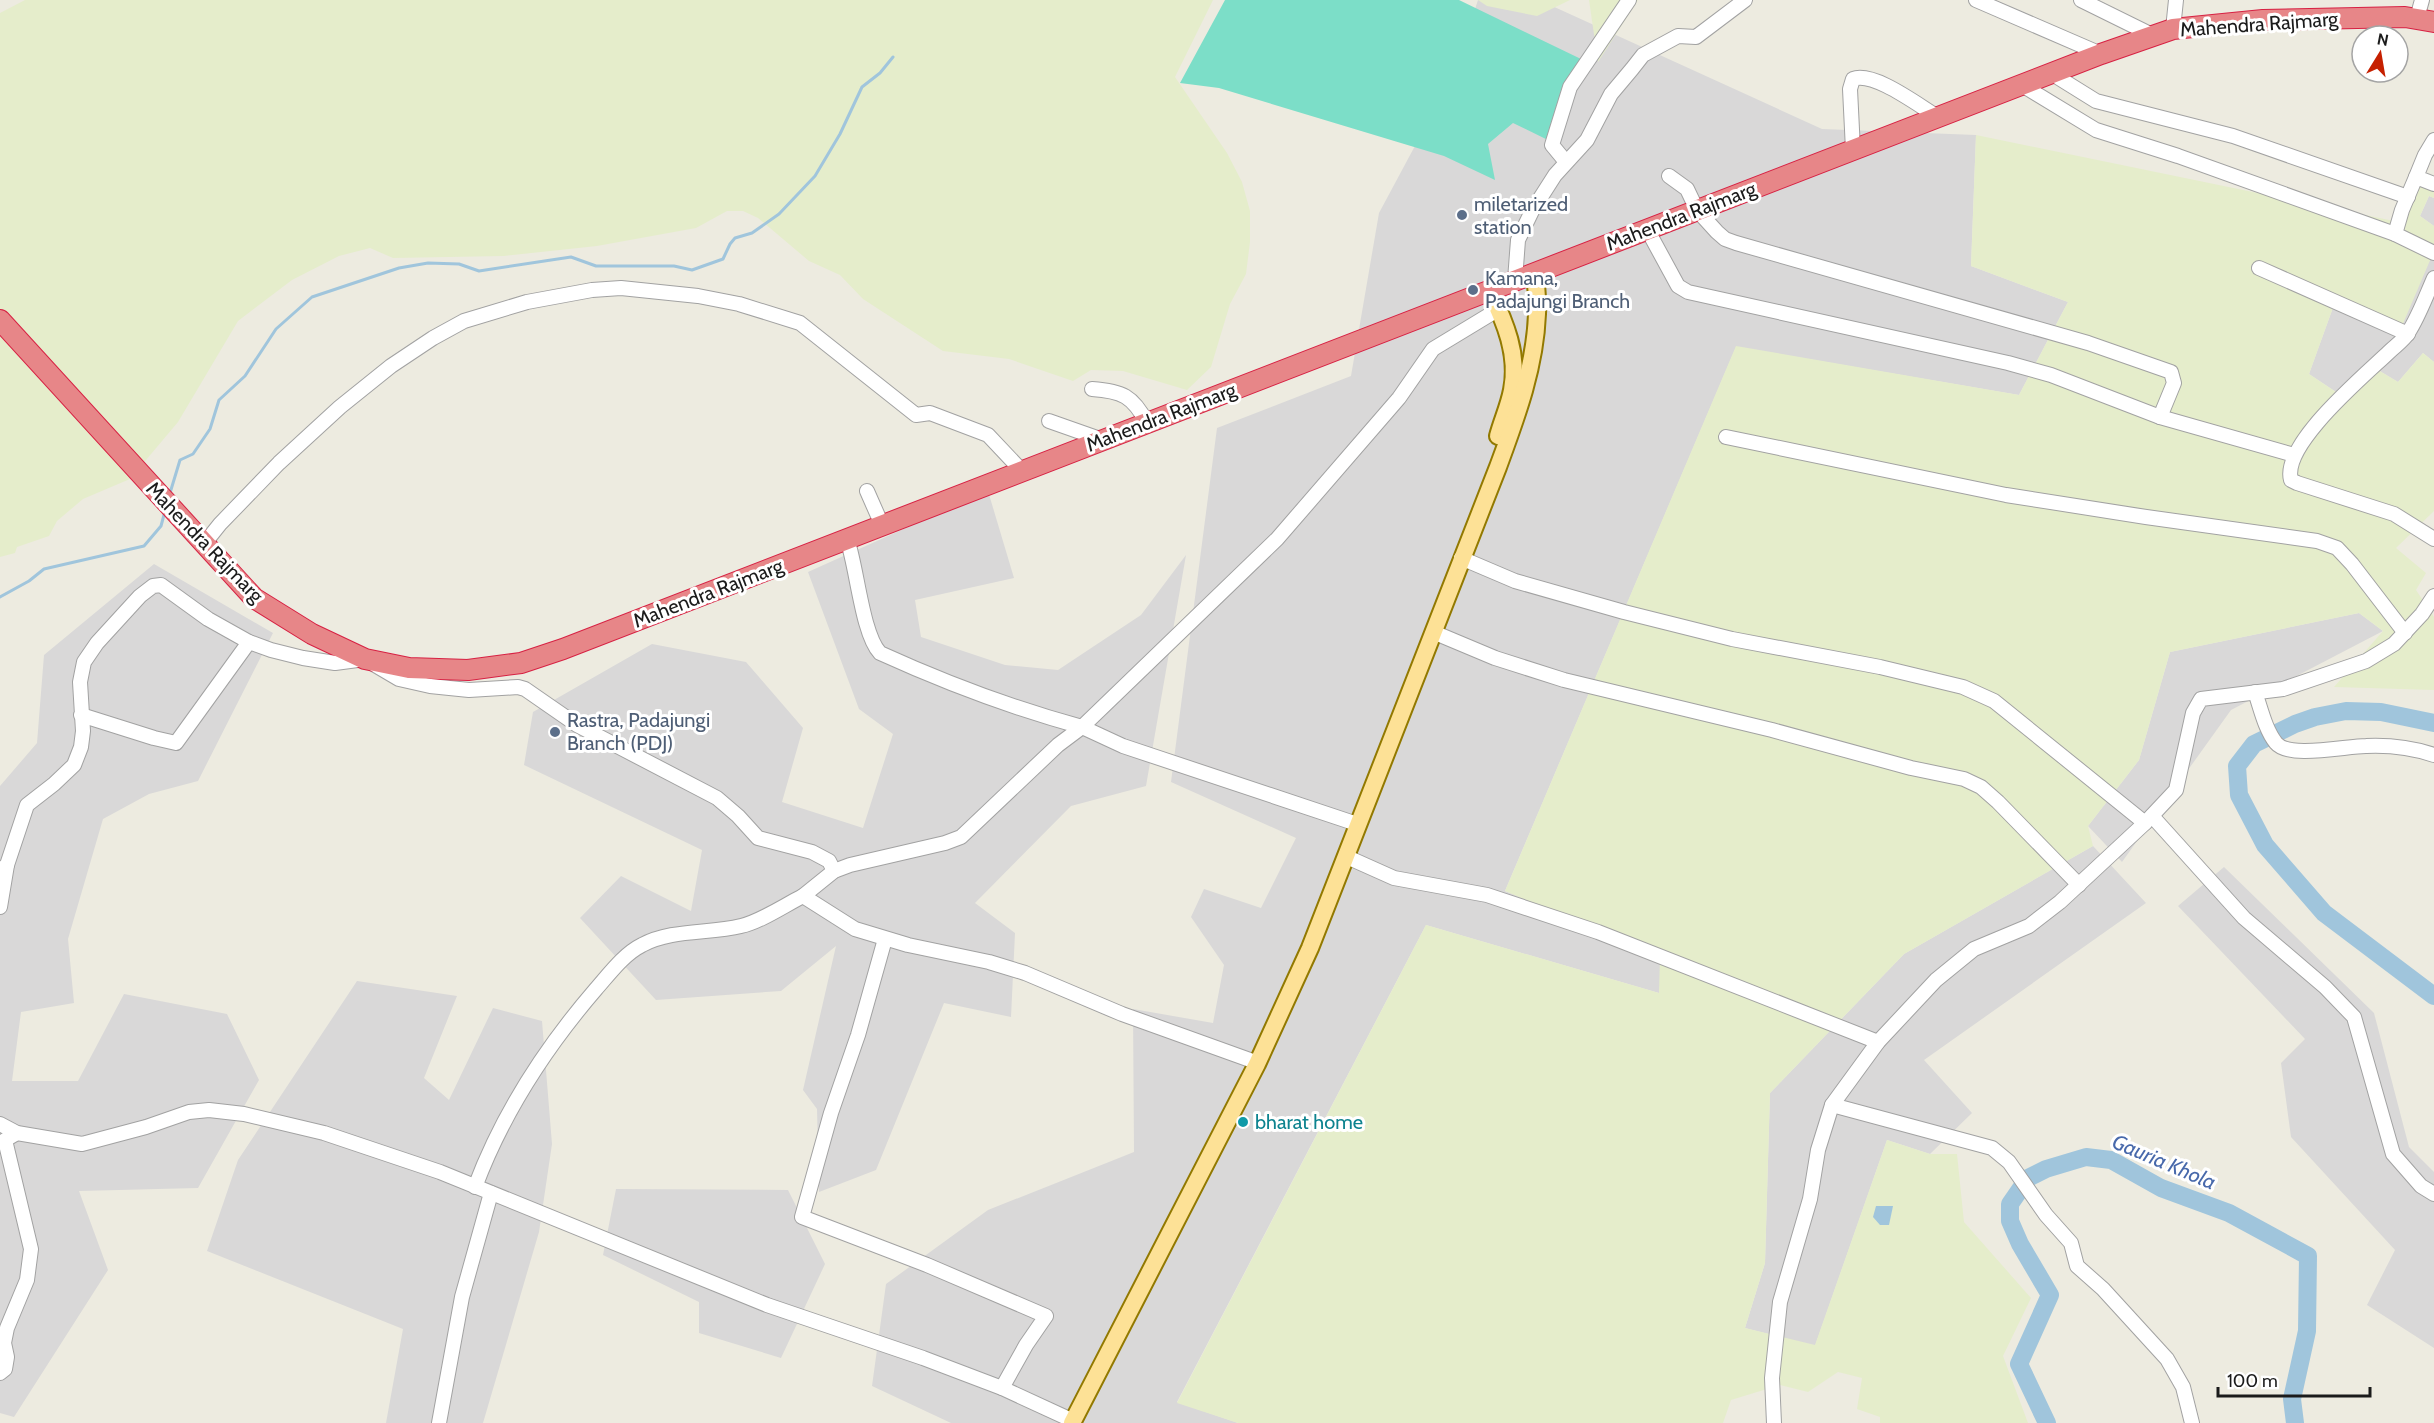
<svg xmlns="http://www.w3.org/2000/svg" width="2434" height="1423" viewBox="0 0 2434 1423" font-family="Cabin,sans-serif">
<style>
.residential{fill:#d9d8d8}
.farmland{fill:#e5edcb}
.pitch{fill:#7cdec8}
.water{fill:#a0c5dc}
.lines{fill:none;stroke-linecap:round;stroke-linejoin:round}
.stream{stroke:#a0c5dc;stroke-width:3}
.river{stroke:#a0c5dc;stroke-width:18}
.minor-casing{stroke:#a2a2a2;stroke-width:16}
.major-casing{stroke:#927900;stroke-width:20}
.highway-casing{stroke:#d72143;stroke-width:22}
.minor{stroke:#fff;stroke-width:14}
.major{stroke:#fde196;stroke-width:16}
.highway{stroke:#e78688;stroke-width:20}
.service-dot{fill:#5c6f8a;stroke:#fff;stroke-width:2}
.culture-dot{fill:#0f9aa8;stroke:#fff;stroke-width:2}
.labels{text-anchor:middle;stroke-width:6;stroke-linejoin:round;paint-order:stroke}
.street-label{font-size:20px;fill:#1b1b1b;stroke:#fff}
.service-label{font-size:20px;fill:#4e5e75;stroke:#fff;text-anchor:start}
.culture-label{font-size:20px;fill:#0d838f;stroke:#fff;text-anchor:start}
.water-label{font-size:21px;font-style:italic;fill:#4869ab;stroke:#fff}
</style>
<rect width="100%" height="100%" fill="#edebe0"/>
<g class="residential">
<path d="M 1478,0 L 1539,0 L 1822,129 L 1976,135 L 1971,266 L 2068,302 L 2019,395 L 1736,347 L 1505,891 L 1665,949 L 1659,993 L 1426,925 L 1177,1402 L 1238,1423 L 951,1423 L 872,1386 L 886,1284 L 988,1210 L 1134,1152 L 1133,1009 L 1213,1023 L 1224,965 L 1191,917 L 1204,889 L 1261,908 L 1296,838 L 1171,782 L 1217,428 L 1351,376 L 1379,213 L 1453,75 Z"/>
<path d="M 2429,196 L 2434,198 L 2434,226 L 2420,216 Z"/>
<path d="M 2434,251 L 2434,362 L 2423,353 L 2398,382 L 2378,370 L 2348,400 L 2309,374 L 2335,302 Z"/>
<path d="M 988,491 L 1014,578 L 915,600 L 921,637 L 1005,665 L 1058,670 L 1141,615 L 1186,555 L 1146,786 L 1071,806 L 975,903 L 1015,933 L 1011,1017 L 944,1003 L 876,1170 L 819,1192 L 817,1109 L 803,1090 L 836,946 L 781,991 L 656,1000 L 580,918 L 621,876 L 691,911 L 702,850 L 524,765 L 533,712 L 652,644 L 746,662 L 803,728 L 782,802 L 863,828 L 893,734 L 859,709 L 808,572 Z"/>
<path d="M 154,564 L 273,633 L 198,781 L 149,794 L 103,819 L 68,939 L 74,1003 L 21,1012 L 12,1081 L 78,1081 L 124,994 L 227,1014 L 259,1080 L 198,1188 L 79,1191 L 108,1270 L 14,1417 L 0,1413 L 0,786 L 37,743 L 44,655 Z"/>
<path d="M 2359,613 L 2383,631 L 2231,710 L 2122,862 L 2088,826 L 2139,760 L 2170,652 Z"/>
<path d="M 2093,846 L 2146,903 L 1924,1060 L 1972,1113 L 1930,1154 L 1887,1140 L 1815,1346 L 1745,1328 L 1765,1263 L 1770,1093 L 1904,954 Z"/>
<path d="M 2224,867 L 2374,1013 L 2409,1147 L 2434,1172 L 2434,1348 L 2367,1305 L 2395,1250 L 2291,1137 L 2281,1063 L 2305,1039 L 2178,906 Z"/>
<path d="M 357,981 L 457,996 L 424,1078 L 449,1100 L 493,1008 L 542,1021 L 552,1144 L 539,1232 L 483,1423 L 386,1423 L 403,1329 L 207,1251 L 238,1160 Z"/>
<path d="M 616,1189 L 788,1190 L 825,1264 L 781,1358 L 699,1333 L 699,1302 L 603,1255 Z"/>
</g>
<g class="farmland">
<path d="M 25,0 L 1213,0 L 1175,77 L 1227,153 L 1242,182 L 1250,211 L 1250,242 L 1246,274 L 1230,304 L 1211,367 L 1187,390 L 1123,371 L 1091,370 L 1073,381 L 1009,359 L 943,351 L 863,299 L 840,275 L 809,261 L 758,218 L 743,211 L 727,211 L 696,228 L 597,246 L 504,256 L 393,258 L 370,248 L 339,256 L 292,280 L 238,321 L 178,422 L 130,479 L 83,499 L 57,521 L 49,536 L 17,547 L 15,553 L 0,557 L 0,13 Z"/>
<path d="M 1478,0 L 1570,0 L 1537,16 L 1487,6 Z"/>
<path d="M 1589,0 L 1638,0 L 1598,62 Z"/>
<path d="M 1976,135 L 2394,221 L 2417,184 L 2434,185 L 2434,198 L 2429,196 L 2420,216 L 2434,226 L 2434,251 L 2399,333 L 2335,302 L 2309,374 L 2348,400 L 2378,370 L 2398,382 L 2423,353 L 2434,362 L 2434,511 L 2396,548 L 2426,573 L 2416,590 L 2434,617 L 2434,690 L 2334,687 L 2383,631 L 2359,613 L 2170,652 L 2139,760 L 2088,826 L 2093,846 L 1904,954 L 1770,1093 L 1765,1263 L 1745,1328 L 1815,1345 L 1887,1140 L 1930,1154 L 1957,1154 L 1964,1222 L 2031,1298 L 2003,1356 L 2028,1423 L 1880,1423 L 1880,1417 L 1857,1409 L 1862,1378 L 1838,1372 L 1808,1392 L 1780,1385 L 1731,1400 L 1723,1423 L 1238,1423 L 1177,1403 L 1426,925 L 1659,993 L 1660,957 L 1505,891 L 1736,346 L 2019,395 L 2068,302 L 1971,266 Z"/>
</g>
<path class="pitch" d="M 1225,0 L 1459,0 L 1581,59 L 1554,143 L 1513,123 L 1488,144 L 1495,180 L 1444,156 L 1219,88 L 1180,83 Z"/>
<path class="water" d="M 1876,1206 L 1893,1206 L 1889,1225 L 1880,1225 L 1873,1217 Z"/>
<g class="lines">
<g class="stream">
<path d="M 170,493 L 180,460 L 193,454 L 210,429 L 219,400 L 245,376 L 276,329 L 312,297 L 399,268 L 428,263 L 459,264 L 479,271 L 571,257 L 596,266 L 674,266 L 692,270 L 723,259 L 730,244 L 735,238 L 752,233 L 779,214 L 815,176 L 840,134 L 862,87 L 880,73 L 893,57"/>
<path d="M 0,597 L 29,581 L 44,569 L 144,546 L 161,526 L 165,511"/>
</g>
<g class="river">
<path d="M 2434,723 L 2381,712 L 2346,711 L 2315,717 L 2295,724 L 2254,744 L 2237,766 L 2239,795 L 2265,845 L 2324,913 L 2434,996"/>
<path d="M 2047,1423 L 2019,1364 L 2050,1295 L 2020,1244 L 2010,1221 L 2010,1204 L 2028,1178 L 2046,1169 L 2086,1157 L 2111,1160 L 2161,1188 L 2229,1213 L 2308,1256 L 2307,1331 L 2292,1399 L 2295,1423"/>
</g>
<defs>
<g id="minor">
<path d="M 1976,0 L 2101,54"/>
<path d="M 2081,0 L 2154,36"/>
<path d="M 2417,18 L 2422,0"/>
<path d="M 2173,29 L 2176,0"/>
<path d="M 2051,73 L 2096,101 L 2233,136 L 2408,197"/>
<path d="M 2022,85 L 2096,130 L 2178,156 L 2395,234"/>
<path d="M 2434,140 L 2425,155 L 2416,177 L 2434,184"/>
<path d="M 1853,150 L 1850,89 L 1853,79 C 1874,71 1919,106 1938,117"/>
<path d="M 1566,162 L 1552,145 L 1570,87 L 1629,0"/>
<path d="M 1669,176 L 1687,189 L 1697,210 L 1717,232 L 1725,239 L 1736,243 L 2088,343 L 2171,372 L 2174,383 L 2160,417"/>
<path d="M 2416,177 L 2402,210 L 2395,234 L 2434,253"/>
<path d="M 1647,229 L 1678,286 L 1688,292 L 2008,363 L 2051,375 L 2160,417 L 2294,455"/>
<path d="M 2259,268 L 2408,334"/>
<path d="M 2434,278 C 2426,296 2419,316 2408,333 C 2404,340 2395,346 2389,352 C 2364,376 2281,445 2291,480 L 2297,483 L 2394,514 L 2434,539"/>
<path d="M 1515,280 L 1518,240 L 1532,211 L 1555,175 L 1587,140 L 1611,94 L 1632,69 L 1643,55 L 1678,36 L 1696,37 L 1745,0"/>
<path d="M 1092,389 C 1122,391 1133,396 1147,423"/>
<path d="M 1049,421 L 1103,440"/>
<path d="M 1726,437 L 2006,495 L 2146,517 L 2317,541 L 2337,548 L 2352,564 L 2405,633"/>
<path d="M 867,491 L 882,525"/>
<path d="M 847,539 C 857,567 862,634 880,653 C 946,683 1012,708 1082,727 L 1058,745 L 961,837 L 945,843 L 850,865 L 834,871 L 803,896 L 855,929 L 908,945 L 989,962 L 1025,973 L 1122,1014 L 1250,1060"/>
<path d="M 204,544 L 220,524 L 279,463 L 340,407 L 391,366 L 433,338 L 464,321 L 527,302 L 592,290 L 621,288 L 698,296 L 739,304 L 800,323 L 916,415 L 930,413 L 988,435 L 1021,470"/>
<path d="M 1461,558 L 1515,581 L 1624,612 L 1732,639 L 1880,667 L 1963,687 L 1994,701 L 2145,823"/>
<path d="M 1433,632 L 1495,658 L 1564,680 L 1772,730 L 1911,768 L 1964,779 L 1981,787 L 1998,802 L 2079,885"/>
<path d="M 2255,692 C 2261,709 2265,729 2276,743 C 2289,759 2346,746 2366,746 C 2388,745 2413,748 2434,755"/>
<path d="M 81,715 L 154,738 L 176,743 L 249,642"/>
<path d="M 2152,816 L 2244,918 L 2325,987 L 2354,1017 L 2393,1154 L 2421,1186 L 2434,1194"/>
<path d="M 1351,822 L 1123,746 L 1082,727 L 1277,539 L 1399,398 L 1433,349 L 1499,309"/>
<path d="M 1347,857 L 1394,878 L 1487,895 L 1598,932 L 1878,1042"/>
<path d="M 0,870 L 7,865 L 27,805 L 54,784 L 74,765 L 81,747 L 83,731 L 80,682 L 84,662 L 97,643 L 140,596 L 153,586 L 161,585 L 208,619 L 249,642 L 271,650 L 303,658 L 335,663 L 365,659 L 399,679 L 430,686 L 469,690 L 518,687 L 525,689 L 577,725 L 717,798 L 738,816 L 758,838 L 812,852 L 829,861 L 834,871"/>
<path d="M 0,907 L 7,865"/>
<path d="M 885,939 L 858,1035 L 831,1113 L 802,1217 L 927,1265 L 1046,1316 L 1026,1345 L 1002,1388"/>
<path d="M 1832,1105 L 1992,1148 L 2009,1162 L 2046,1215 L 2071,1243 L 2077,1266 L 2103,1289 L 2167,1359 L 2183,1387 L 2192,1423"/>
<path d="M 0,1124 L 17,1133 L 82,1144 L 146,1127 L 189,1112 L 209,1110 L 244,1114 L 324,1133 L 440,1172 L 767,1305 L 923,1358 L 1002,1388 L 1065,1417"/>
<path d="M 475,1187 C 502,1115 546,1047 596,989 C 610,973 624,954 642,945 C 672,929 709,934 741,926 C 760,922 785,905 803,896"/>
<path d="M 0,1373 L 5,1369 L 7,1357 L 4,1343 L 7,1328 L 27,1280 L 31,1249 L 5,1140 L 17,1133"/>
<path d="M 439,1423 L 462,1297 L 491,1193"/>
<path d="M 1774,1423 L 1772,1378 L 1780,1302 L 1810,1199 L 1818,1150 L 1832,1105 L 1878,1042 L 1936,980 L 1974,949 L 2029,926 L 2060,902 L 2145,823 L 2176,790 L 2193,713 L 2201,699 L 2283,689 L 2366,661 L 2394,644 L 2422,614 L 2434,596"/>
</g>
<g id="major">
<path d="M 1490,291 C 1505,322 1519,355 1512,390 C 1509,406 1502,421 1498,436"/>
<path d="M 1072,1423 L 1257,1064 L 1310,948 L 1498,467 C 1516,418 1535,368 1537,314 C 1538,301 1536,286 1535,273"/>
</g>
<path id="highway" d="M 0,320 L 254,598 L 312,634 L 365,659 L 409,668 L 468,670 L 521,663 L 563,649 L 2101,54 L 2173,29 L 2263,20 L 2405,17 L 2434,22"/>
</defs>
<use href="#minor" class="minor-casing"/>
<use href="#major" class="major-casing"/>
<use href="#highway" class="highway-casing"/>
<use href="#minor" class="minor"/>
<use href="#major" class="major"/>
<use href="#highway" class="highway"/>
</g>
<g class="service-dot">
<circle cx="1462" cy="215" r="6"/>
<circle cx="1473" cy="290" r="6"/>
<circle cx="555" cy="732" r="6"/>
</g>
<circle class="culture-dot" cx="1243" cy="1122" r="6"/>
<g class="labels">
<g class="street-label">
<text transform="translate(2259 24) rotate(-4)" y="7">Mahendra Rajmarg</text>
<text transform="translate(1681 216) rotate(-21)" y="7">Mahendra Rajmarg</text>
<text transform="translate(1161 417) rotate(-21)" y="7">Mahendra Rajmarg</text>
<text transform="translate(205 542) rotate(46)" y="7">Mahendra Rajmarg</text>
<text transform="translate(708 593) rotate(-21)" y="7">Mahendra Rajmarg</text>
</g>
<g class="service-label">
<text x="1474" y="211">miletarized<tspan x="1474" dy="23">station</tspan></text>
<text x="1485" y="285">Kamana,<tspan x="1485" dy="23">Padajungi Branch</tspan></text>
<text x="567" y="727">Rastra, Padajungi<tspan x="567" dy="23">Branch (PDJ)</tspan></text>
</g>
<g class="culture-label">
<text x="1255" y="1129">bharat home</text>
</g>
<g class="water-label">
<text transform="translate(2164 1162) rotate(23)" y="7">Gauria Khola</text>
</g>
</g>
<g transform="translate(2380 54) rotate(11)"><circle r="28" fill="#ffffff" stroke="#a4a4a4" stroke-width="1.5"/>
<path d="M0-4.5L10 22L0 15L-10 22Z" fill="#c62000"/>
<text y="-9" font-size="16" font-weight="bold" text-anchor="middle" fill="#1b1b1b">N</text>
</g>
<path d="M2218 1387v9h152v-9" fill="none" stroke="#1b1b1b" stroke-width="3"/>
<text x="2227" y="1387" font-size="18" fill="#1b1b1b" stroke="#ffffff" stroke-width="4.5" paint-order="stroke">100 m</text>
</svg>
